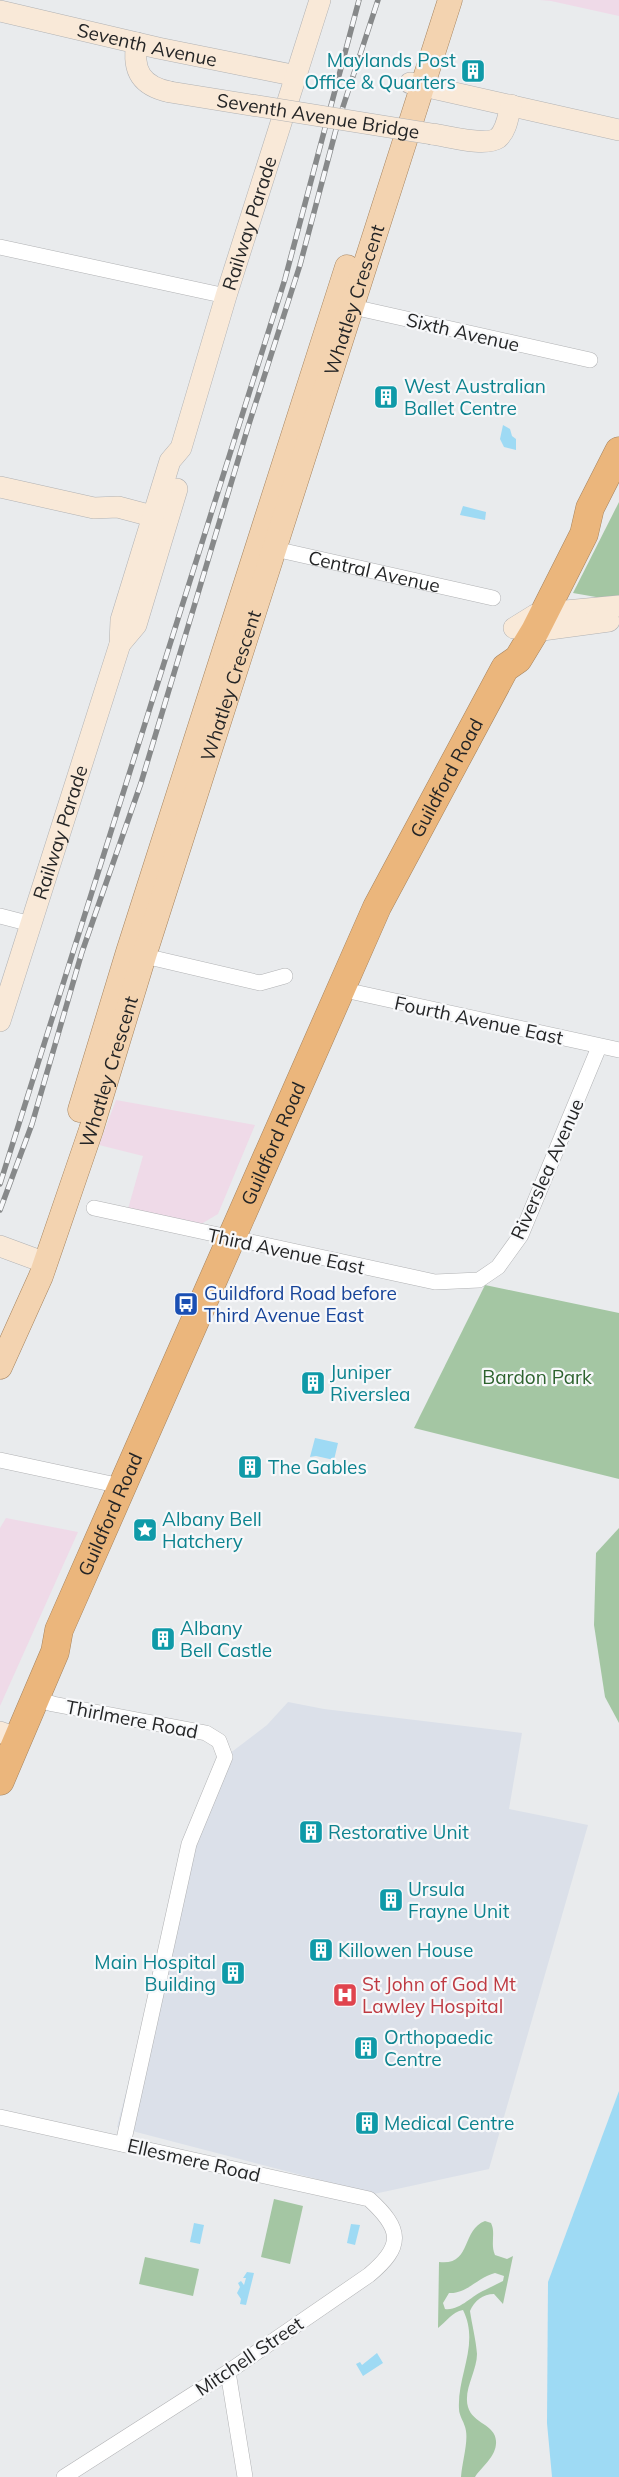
<svg xmlns="http://www.w3.org/2000/svg" width="619" height="2477" viewBox="0 0 619 2477" font-family="Mulish,sans-serif">
<style>
.commercial{fill:#efdae8}
.built{fill:#dbe0e9}
.green{fill:#a4c6a3;fill-rule:evenodd}
.water{fill:#9edaf4}
.lines{fill:none;stroke-linecap:round;stroke-linejoin:round}
.street-casing{stroke:#b1b2b4;stroke-width:16}
.secondary-casing{stroke:#b1b2b4;stroke-width:22}
.primary-casing{stroke:#a5835e;stroke-width:25}
.highway-casing{stroke:#a5835e;stroke-width:29}
.street{stroke:#fff;stroke-width:15}
.secondary{stroke:#f9e9d8;stroke-width:21}
.primary{stroke:#f3d3b0;stroke-width:24}
.highway{stroke:#ebb67c;stroke-width:28}
.rail-casing{stroke:#87898a;stroke-width:5.5}
.rail{stroke:#f7f8fa;stroke-width:4;stroke-dasharray:11;stroke-linecap:butt}
.secondary-bridge-casing{stroke:#b1b2b4;stroke-width:22;stroke-linecap:butt}
.secondary-bridge{stroke:#f9e9d8;stroke-width:21}
.labels{text-anchor:middle;stroke-width:4.5;stroke-linejoin:round;paint-order:stroke}
.street-label{font-size:19px;fill:#242526;stroke:#f7f8fa}
.culture-label{font-size:19px;fill:#0d838f;stroke:#f7f8fa;text-anchor:start}
.transit-label{font-size:19px;fill:#164399;stroke:#f7f8fa;text-anchor:start}
.park-label{font-size:19px;fill:#2d632e;stroke:#f7f8fa}
.health-label{font-size:19px;fill:#be3a42;stroke:#f7f8fa;text-anchor:start}
</style>
<rect width="100%" height="100%" fill="#e9ebed"/>
<g class="commercial">
<path d="M 540,0 L 619,0 L 619,16 L 551,1 Z"/>
<path d="M 116,1100 L 255,1125 L 218,1214 L 191,1230 L 126,1216 L 143,1156 L 99,1145 Z"/>
<path d="M 6,1518 L 78,1532 L 0,1706 L 0,1528 Z"/>
</g>
<path class="built" d="M 288,1702 L 324,1709 L 522,1733 L 509,1809 L 588,1825 L 489,2169 L 374,2194 L 117,2127 L 185,1862 L 225,1757 L 267,1725 Z"/>
<g class="green">
<path d="M 619,502 L 619,601 L 573,593 Z"/>
<path d="M 485,1285 L 619,1313 L 619,1479 L 414,1428 Z"/>
<path d="M 619,1528 L 619,1723 L 605,1697 L 594,1625 L 596,1553 Z"/>
<path d="M 274,2199 L 303,2206 L 290,2264 L 261,2257 Z"/>
<path d="M 485,2221 L 491,2223 C 496,2233 490,2244 495,2255 L 507,2259 L 513,2256 L 503,2304 L 494,2294 C 483,2294 474,2301 470,2311 C 472,2325 476,2340 477,2354 C 477,2371 463,2390 468,2407 C 473,2424 495,2424 496,2441 C 497,2456 482,2466 475,2477 L 461,2477 C 462,2463 468,2443 466,2431 C 465,2423 459,2416 459,2409 C 457,2375 480,2344 463,2310 C 452,2312 446,2322 438,2328 L 439,2262 C 472,2266 461,2230 485,2221 ZM 495,2273 L 504,2276 L 503,2281 C 497,2284 491,2287 485,2290 C 472,2295 460,2311 445,2309 L 443,2303 L 449,2293 C 467,2294 478,2277 495,2273 Z"/>
<path d="M 145,2257 L 199,2269 L 193,2296 L 139,2284 Z"/>
</g>
<g class="water">
<path d="M 503,425 L 510,429 L 512,436 L 516,439 L 516,450 L 504,447 L 500,439 Z"/>
<path d="M 463,506 L 486,512 L 485,520 L 460,515 Z"/>
<path d="M 315,1438 L 338,1443 L 334,1460 L 316,1456 L 310,1457 Z"/>
<path d="M 619,2091 L 619,2477 L 552,2477 L 547,2423 L 548,2282 Z"/>
<path d="M 194,2223 L 204,2225 L 200,2244 L 190,2242 Z"/>
<path d="M 351,2224 L 360,2225 L 355,2245 L 347,2243 Z"/>
<path d="M 247,2272 L 254,2273 L 246,2305 L 240,2304 L 241,2299 L 237,2293 L 240,2287 L 238,2283 L 241,2281 L 244,2285 L 246,2278 L 243,2278 Z"/>
<path d="M 377,2353 L 383,2363 L 363,2376 L 356,2364 L 360,2362 L 362,2365 Z"/>
</g>
<g class="lines">
<defs>
<g id="street">
<path d="M 0,247 L 226,296"/>
<path d="M 344,305 L 590,360"/>
<path id="s1" d="M 266,547 L 493,598"/>
<path d="M 0,916 L 31,924"/>
<path d="M 136,954 L 260,983 L 285,976"/>
<path d="M 340,989 L 619,1050"/>
<path d="M 94,1208 L 435,1282 L 479,1280 L 498,1267 L 521,1235 L 599,1047"/>
<path d="M 0,1460 L 121,1486"/>
<path d="M 35,1691 L 43,1701 L 53,1704 L 206,1733 L 219,1741 L 225,1757 L 189,1844 L 123,2144"/>
<path d="M 0,2117 L 369,2199 C 402,2229 404,2246 369,2275 L 228,2372 L 64,2477"/>
<path d="M 228,2372 L 245,2477"/>
</g>
<g id="secondary">
<path id="s2" d="M 0,11 L 158,48 L 297,76"/>
<path d="M 137,43 C 132,70 141,86 170,92"/>
<path d="M 410,83 L 619,130"/>
<path d="M 432,134 C 448,136 485,147 498,138 C 507,130 508,116 511,105"/>
<path d="M 0,487 L 94,508 L 118,507 L 167,520"/>
<path d="M 514,628 L 535,615 L 544,613 L 619,606"/>
<path d="M 535,631 L 609,621"/>
<path d="M 120,644 L 136,625 L 177,489"/>
<path id="s3" d="M 0,1021 L 120,644 L 121,620 L 170,461 L 181,448 L 226,296 L 320,0"/>
<path d="M 0,1246 L 46,1263"/>
<path d="M 0,1732 L 19,1739"/>
</g>
<g id="primary">
<path d="M 80,1110 L 128,952 L 347,267"/>
<path id="s4" d="M 0,1367 L 41,1276 L 91,1130 L 144,956 L 450,0"/>
</g>
<g id="highway">
<path id="s5" d="M 0,1781 L 55,1652 L 59,1630 L 377,907 L 505,668 L 518,659 L 535,631 L 584,534 L 590,508 L 619,451"/>
</g>
</defs>
<use href="#street" class="street-casing"/>
<use href="#secondary" class="secondary-casing"/>
<use href="#primary" class="primary-casing"/>
<use href="#highway" class="highway-casing"/>
<use href="#street" class="street"/>
<use href="#secondary" class="secondary"/>
<use href="#primary" class="primary"/>
<use href="#highway" class="highway"/>
<defs>
<g id="rail">
<path d="M 0,1184 L 285,279 L 359,0"/>
<path d="M 0,1210 L 32,1124 L 82,952 L 141,783 L 248,427 L 300,265 L 338,122 L 378,0"/>
</g>
</defs>
<use href="#rail" class="rail-casing"/>
<use href="#rail" class="rail"/>
<defs>
<g id="secondary-bridge">
<path id="s6" d="M 170,92 L 432,134"/>
</g>
</defs>
<use href="#secondary-bridge" class="secondary-bridge-casing"/>
<use href="#secondary-bridge" class="secondary-bridge"/>
</g>
<defs>
<symbol id="building-square" viewBox="-11 -11 22 22"><rect x="-9" y="-9" width="18" height="18" rx="4" fill="#0f9aa8" stroke="#f7f8fa"/><path d="M-4-6H4V6H1V3H-1V6H-4ZM-2.5-4.3h1.7v1.8h-1.7ZM.8-4.3h1.7v1.8H.8ZM-2.5-1h1.7V.8h-1.7ZM.8-1h1.7V.8H.8Z" fill="#fff"/></symbol>
<symbol id="bus-square" viewBox="-11 -11 22 22"><rect x="-9" y="-9" width="18" height="18" rx="4" fill="#1a4fb4" stroke="#f7f8fa"/><path d="M-5-6H5V4H4V6H2V4H-2V6H-4V4H-5ZM-3.5-4V0h7V-4ZM-3.5 1.2v1.5H-2V1.2ZM2 1.2v1.5H3.5V1.2Z" fill="#fff"/></symbol>
<symbol id="sight-square" viewBox="-11 -11 22 22"><rect x="-9" y="-9" width="18" height="18" rx="4" fill="#0f9aa8" stroke="#f7f8fa"/><path d="M0-6L1.8-2.2L6-1.7L2.9 1.2L3.7 5.4L0 3.3L-3.7 5.4L-2.9 1.2L-6-1.7L-1.8-2.2Z" fill="#fff"/></symbol>
<symbol id="hospital-square" viewBox="-11 -11 22 22"><rect x="-9" y="-9" width="18" height="18" rx="4" fill="#e0444e" stroke="#f7f8fa"/><path d="M-5-5h3v3.5h4V-5h3V5h-3V1.5h-4V5h-3Z" fill="#fff"/></symbol>
</defs>
<g fill-rule="evenodd">
<use href="#building-square" x="459" y="57" width="28" height="28"/>
<use href="#building-square" x="372" y="383" width="28" height="28"/>
<use href="#bus-square" x="172" y="1290" width="28" height="28"/>
<use href="#building-square" x="299" y="1369" width="28" height="28"/>
<use href="#building-square" x="236" y="1453" width="28" height="28"/>
<use href="#sight-square" x="131" y="1516" width="28" height="28"/>
<use href="#building-square" x="149" y="1625" width="28" height="28"/>
<use href="#building-square" x="297" y="1818" width="28" height="28"/>
<use href="#building-square" x="377" y="1886" width="28" height="28"/>
<use href="#building-square" x="307" y="1936" width="28" height="28"/>
<use href="#building-square" x="219" y="1959" width="28" height="28"/>
<use href="#hospital-square" x="331" y="1981" width="28" height="28"/>
<use href="#building-square" x="352" y="2034" width="28" height="28"/>
<use href="#building-square" x="353" y="2109" width="28" height="28"/>
</g>
<g class="labels">
<g class="street-label">
<text dy="7" stroke="none"><textPath href="#s2" startOffset="151">Seventh Avenue</textPath></text>
<text dy="7" stroke="none"><textPath href="#s6" startOffset="150">Seventh Avenue Bridge</textPath></text>
<text dy="7" stroke="none"><textPath href="#s3" startOffset="838">Railway Parade</textPath></text>
<text dy="7" stroke="none"><textPath href="#s4" startOffset="1125">Whatley Crescent</textPath></text>
<text transform="translate(463 332) rotate(13)" y="7">Sixth Avenue</text>
<text dy="7" stroke="none"><textPath href="#s1" startOffset="111">Central Avenue</textPath></text>
<text dy="7" stroke="none"><textPath href="#s4" startOffset="720">Whatley Crescent</textPath></text>
<text dy="7" stroke="none"><textPath href="#s5" startOffset="1099">Guildford Road</textPath></text>
<text dy="7" stroke="none"><textPath href="#s3" startOffset="198">Railway Parade</textPath></text>
<text transform="translate(479 1020) rotate(12)" y="7">Fourth Avenue East</text>
<text dy="7" stroke="none"><textPath href="#s4" startOffset="315">Whatley Crescent</textPath></text>
<text dy="7" stroke="none"><textPath href="#s5" startOffset="694">Guildford Road</textPath></text>
<text transform="translate(547 1169) rotate(-66)" y="7">Riverslea Avenue</text>
<text transform="translate(286 1251) rotate(12)" y="7">Third Avenue East</text>
<text dy="7" stroke="none"><textPath href="#s5" startOffset="289">Guildford Road</textPath></text>
<text transform="translate(132 1719) rotate(11)" y="7">Thirlmere Road</text>
<text transform="translate(194 2160) rotate(13)" y="7">Ellesmere Road</text>
<text transform="translate(249 2356) rotate(-34)" y="7">Mitchell Street</text>
</g>
<g class="culture-label">
<text x="456" y="67" text-anchor="end">Maylands Post<tspan x="456" dy="22">Office &amp; Quarters</tspan></text>
<text x="404" y="393">West Australian<tspan x="404" dy="22">Ballet Centre</tspan></text>
<text x="330" y="1379">Juniper<tspan x="330" dy="22">Riverslea</tspan></text>
<text x="268" y="1474">The Gables</text>
<text x="162" y="1526">Albany Bell<tspan x="162" dy="22">Hatchery</tspan></text>
<text x="180" y="1635">Albany<tspan x="180" dy="22">Bell Castle</tspan></text>
<text x="328" y="1839">Restorative Unit</text>
<text x="408" y="1896">Ursula<tspan x="408" dy="22">Frayne Unit</tspan></text>
<text x="338" y="1957">Killowen House</text>
<text x="216" y="1969" text-anchor="end">Main Hospital<tspan x="216" dy="22">Building</tspan></text>
<text x="384" y="2044">Orthopaedic<tspan x="384" dy="22">Centre</tspan></text>
<text x="384" y="2130">Medical Centre</text>
</g>
<g class="transit-label">
<text x="204" y="1300">Guildford Road before<tspan x="204" dy="22">Third Avenue East</tspan></text>
</g>
<g class="park-label">
<text x="537" y="1384">Bardon Park</text>
</g>
<g class="health-label">
<text x="362" y="1991">St John of God Mt<tspan x="362" dy="22">Lawley Hospital</tspan></text>
</g>
</g>
</svg>
